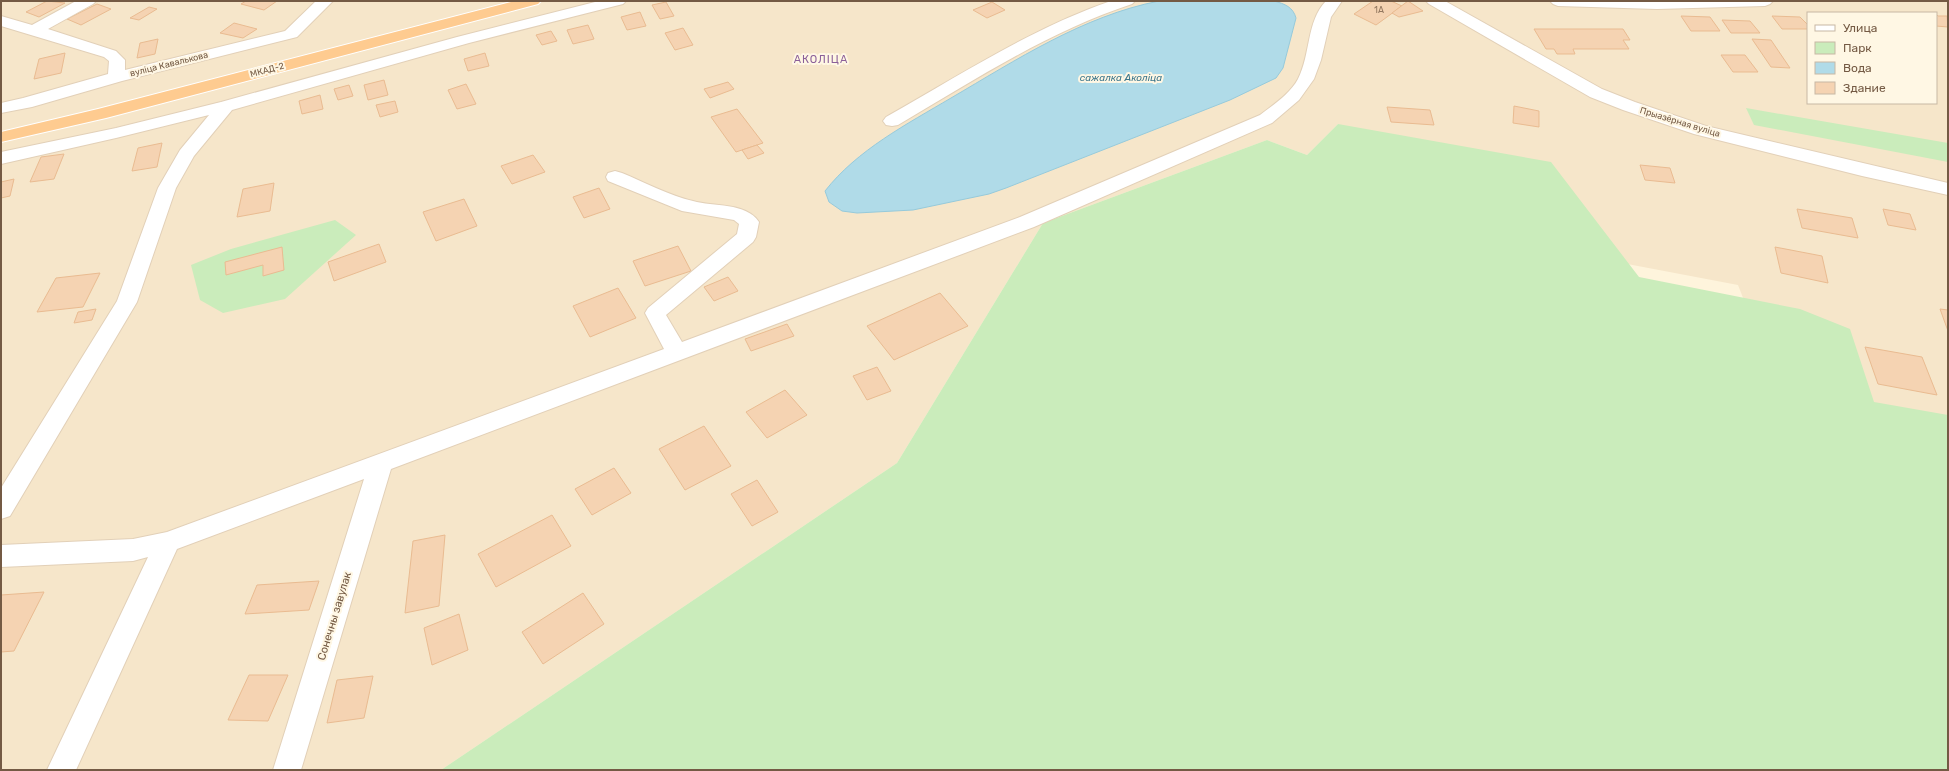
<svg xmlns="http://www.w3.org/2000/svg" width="1949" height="771" viewBox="0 0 1949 771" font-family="Rubik,sans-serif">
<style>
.residential{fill:#f6e6ca;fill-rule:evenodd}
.green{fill:#caecbb}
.water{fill:#b0dbe8;stroke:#96cadb}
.building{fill:#f5d3b2;stroke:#e9bb91}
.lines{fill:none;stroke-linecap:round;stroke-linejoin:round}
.minor-casing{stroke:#e2d0b8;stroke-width:2}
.tertiary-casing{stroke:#e2d0b8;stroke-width:2}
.trunk-casing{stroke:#fff;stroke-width:2}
.minor{fill:#fff;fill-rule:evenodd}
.tertiary{fill:#fff;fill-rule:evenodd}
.trunk{fill:#fecb90;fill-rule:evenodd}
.labels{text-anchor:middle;stroke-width:4;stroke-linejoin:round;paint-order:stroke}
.number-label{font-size:9px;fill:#947860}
.far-street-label{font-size:9px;fill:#745a44;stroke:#fff7e4}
.far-water-label{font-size:10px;font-style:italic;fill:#3c768b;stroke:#fff7e4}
.far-quarter-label{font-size:11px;letter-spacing:1px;fill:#8b5f99;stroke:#fff7e4}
.street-label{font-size:11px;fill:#745a44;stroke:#fff7e4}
</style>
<rect width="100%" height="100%" fill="#fef4dc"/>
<path class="residential" d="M 1,1 L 1948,1 L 1948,429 L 1787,410 L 1738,285 L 1601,259 L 1338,124 L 1307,155 L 1267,140 L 1043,223 L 897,463 L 441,770 L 1,770 ZM 1808,13 L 1936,13 L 1936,103 L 1808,103 Z"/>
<g class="green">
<path d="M 1746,108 L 1948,143 L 1948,162 L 1754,125 Z"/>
<path d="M 1338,124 L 1551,162 L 1639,277 L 1800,309 L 1850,329 L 1874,402 L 1948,415 L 1948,770 L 441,770 L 897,463 L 1043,223 L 1267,140 L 1307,155 Z"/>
<path d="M 335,220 L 356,235 L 285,299 L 223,313 L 200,300 L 191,265 L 231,249 Z"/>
</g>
<path class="water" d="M 1159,1 L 1274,1 C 1285,4 1293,7 1296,18 L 1283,68 L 1276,78 L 1230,100 L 1006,188 L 989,194 L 913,210 L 857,213 L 842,211 L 829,202 L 825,191 C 857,150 907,124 951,98 C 1016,60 1083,16 1159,1 Z"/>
<g class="building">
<path d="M 47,1 L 65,3 L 39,17 L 26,12 Z"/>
<path d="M 246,1 L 277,1 L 264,10 L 241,4 Z"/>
<path d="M 1373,1 L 1391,1 L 1402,6 L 1376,25 L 1354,14 Z"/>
<path d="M 1408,1 L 1423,11 L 1399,17 L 1392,13 Z"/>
<path d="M 666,2 L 674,16 L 660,19 L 652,5 Z"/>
<path d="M 992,2 L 1005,10 L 987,18 L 973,10 Z"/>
<path d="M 97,4 L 111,9 L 81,25 L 67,19 Z"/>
<path d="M 149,7 L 157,9 L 139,20 L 130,18 Z"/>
<path d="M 640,12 L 646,26 L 627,30 L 621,17 Z"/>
<path d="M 1936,14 L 1938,16 L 1947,16 L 1948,27 L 1936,26 Z"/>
<path d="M 1681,16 L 1710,17 L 1720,31 L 1691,31 Z"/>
<path d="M 1772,16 L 1800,17 L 1808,25 L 1808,29 L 1782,29 Z"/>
<path d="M 1722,20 L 1750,21 L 1760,33 L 1731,33 Z"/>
<path d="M 234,23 L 257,29 L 243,38 L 220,33 Z"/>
<path d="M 588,25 L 594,39 L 573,44 L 567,30 Z"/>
<path d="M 683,28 L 693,45 L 675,50 L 665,33 Z"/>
<path d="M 1534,29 L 1623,29 L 1630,40 L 1623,40 L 1629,49 L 1573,49 L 1575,54 L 1557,54 L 1554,49 L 1546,49 Z"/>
<path d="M 551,31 L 557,41 L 542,45 L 536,35 Z"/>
<path d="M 158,39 L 155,54 L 137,58 L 140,43 Z"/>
<path d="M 1752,39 L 1771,40 L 1790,68 L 1771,67 Z"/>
<path d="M 65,53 L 61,73 L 34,79 L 39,59 Z"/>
<path d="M 485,53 L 489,66 L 468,71 L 464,59 Z"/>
<path d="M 1721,55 L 1745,55 L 1758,72 L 1733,72 Z"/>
<path d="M 384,80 L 388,95 L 368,100 L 364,85 Z"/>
<path d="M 728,82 L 734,89 L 710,98 L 704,89 Z"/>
<path d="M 466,84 L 476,104 L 457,109 L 448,90 Z"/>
<path d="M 349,85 L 353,96 L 338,100 L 334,89 Z"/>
<path d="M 320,95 L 323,109 L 302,114 L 299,101 Z"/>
<path d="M 395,101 L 398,112 L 380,117 L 376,105 Z"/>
<path d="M 1514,106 L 1539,111 L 1539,127 L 1513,123 Z"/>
<path d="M 1387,107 L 1430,110 L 1434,125 L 1391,122 Z"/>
<path d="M 737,109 L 763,143 L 736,152 L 711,117 Z"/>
<path d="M 162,143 L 157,167 L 132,171 L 138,148 Z"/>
<path d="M 757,145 L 764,153 L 748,159 L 742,150 Z"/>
<path d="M 64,154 L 54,179 L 30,182 L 41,157 Z"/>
<path d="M 533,155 L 545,172 L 512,184 L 501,166 Z"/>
<path d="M 1640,165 L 1670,168 L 1675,183 L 1645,180 Z"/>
<path d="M 14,179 L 10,196 L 1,198 L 1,182 Z"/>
<path d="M 274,183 L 270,211 L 237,217 L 243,189 Z"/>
<path d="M 599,188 L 610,209 L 584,218 L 573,197 Z"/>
<path d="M 464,199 L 477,226 L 436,241 L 423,212 Z"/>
<path d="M 1797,209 L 1852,218 L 1858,238 L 1802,228 Z"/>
<path d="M 1883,209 L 1910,214 L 1916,230 L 1888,225 Z"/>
<path d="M 379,244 L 386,262 L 334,281 L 328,262 Z"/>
<path d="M 678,246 L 691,271 L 645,286 L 633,261 Z"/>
<path d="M 282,247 L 284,270 L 263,276 L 263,265 L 226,275 L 225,262 Z"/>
<path d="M 1775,247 L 1822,256 L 1828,283 L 1781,273 Z"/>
<path d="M 100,273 L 83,307 L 37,312 L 56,278 Z"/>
<path d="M 728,277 L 738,291 L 714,301 L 704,287 Z"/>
<path d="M 618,288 L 636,318 L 590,337 L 573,306 Z"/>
<path d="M 940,293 L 968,326 L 894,360 L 867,326 Z"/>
<path d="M 96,309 L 92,320 L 74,323 L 78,312 Z"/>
<path d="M 1940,309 L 1948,310 L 1948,331 Z"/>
<path d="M 787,324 L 794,336 L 751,351 L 745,339 Z"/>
<path d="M 1865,347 L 1922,357 L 1937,395 L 1878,384 Z"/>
<path d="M 877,367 L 891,391 L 867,400 L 853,376 Z"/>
<path d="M 785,390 L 807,415 L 767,438 L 746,412 Z"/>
<path d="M 704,426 L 731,466 L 685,490 L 659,449 Z"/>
<path d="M 614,468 L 631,493 L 592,515 L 575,489 Z"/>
<path d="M 757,480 L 778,512 L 752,526 L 731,494 Z"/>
<path d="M 552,515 L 571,546 L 496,587 L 478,554 Z"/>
<path d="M 445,535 L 439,606 L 405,613 L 413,541 Z"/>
<path d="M 319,581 L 309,610 L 245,614 L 257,585 Z"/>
<path d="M 44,592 L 14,651 L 1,652 L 1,595 Z"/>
<path d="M 583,593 L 604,624 L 543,664 L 522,632 Z"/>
<path d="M 459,614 L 468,650 L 432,665 L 424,628 Z"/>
<path d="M 249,675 L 288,675 L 268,721 L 228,720 Z"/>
<path d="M 373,676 L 364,718 L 327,723 L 337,680 Z"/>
</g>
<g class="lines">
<defs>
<g id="minor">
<path d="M 76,1 L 96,1 L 93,4 L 48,29 L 116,51 L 125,60 L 125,70 L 285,31 L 316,1 L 333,1 L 297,37 L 122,81 L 32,107 L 1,113 L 1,103 L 23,98 L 108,74 L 109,61 L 104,57 L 1,26 L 1,16 L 32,25 Z"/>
<path d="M 599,1 L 626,1 L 623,4 L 469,43 L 232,110 L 194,156 L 176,188 L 137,302 L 10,516 L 1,519 L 1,488 L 117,301 L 158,188 L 180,150 L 209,115 L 116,138 L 1,164 L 1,152 L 116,128 L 221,102 L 457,37 Z"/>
<path d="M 1111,1 L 1135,1 L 1132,4 C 1049,31 973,81 898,125 L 892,126 L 886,125 L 883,121 L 886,117 C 959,76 1032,28 1111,1 Z"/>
<path d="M 1326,1 L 1342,1 L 1331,17 L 1321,60 L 1314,79 L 1299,100 L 1272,123 L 1034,227 L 391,469 L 301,770 L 273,770 L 364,479 L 177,549 L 76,770 L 47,770 L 148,557 L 133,561 L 1,567 L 1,545 L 133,539 L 167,532 L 664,349 L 645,313 L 648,308 L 737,234 L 739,224 L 734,220 L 682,211 L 608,181 L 606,177 L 608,173 L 615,171 L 622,173 C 644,182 670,196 693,201 C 713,207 746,202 759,222 L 756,237 L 753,242 L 666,315 L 682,342 L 1020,217 L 1260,115 C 1273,105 1290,94 1298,79 C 1311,54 1306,22 1326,1 Z"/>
<path d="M 1550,1 L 1773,1 L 1770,4 L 1765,6 L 1657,9 L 1558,6 L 1553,4 Z"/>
</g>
<path id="tertiary" d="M 1426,1 L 1445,1 L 1602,89 L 1635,102 L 1706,126 L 1948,183 L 1948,195 L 1862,176 L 1694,134 L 1623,110 L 1590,97 L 1429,4 Z"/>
<path id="trunk" d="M 515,1 L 541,1 L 538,4 L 106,118 L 1,142 L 1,132 L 98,109 Z"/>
</defs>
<use href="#minor" class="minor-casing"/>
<use href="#tertiary" class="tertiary-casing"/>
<use href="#trunk" class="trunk-casing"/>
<use href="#minor" class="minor"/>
<use href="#tertiary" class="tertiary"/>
<use href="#trunk" class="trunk"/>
</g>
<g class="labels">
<g class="number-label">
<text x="1379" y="13">1А</text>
</g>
<g class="far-street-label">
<text transform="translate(169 64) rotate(-14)" y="3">вуліца Кавалькова</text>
<text transform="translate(267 70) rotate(-15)" y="3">МКАД-2</text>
<text transform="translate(1680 122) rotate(17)" y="3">Прыазёрная вуліца</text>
</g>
<g class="far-water-label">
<text x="1121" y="81">сажалка Аколіца</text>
</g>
<g class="far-quarter-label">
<text x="821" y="63">АКОЛІЦА</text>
</g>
<g class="street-label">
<text transform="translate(334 616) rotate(-73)" y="4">Сонечны завулак</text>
</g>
</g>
<rect width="1949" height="771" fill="none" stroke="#745a44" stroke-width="4"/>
<rect x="1807" y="12" width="130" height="92" fill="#fff7e4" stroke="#c7b8a4"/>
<rect x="1815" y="25" width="20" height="6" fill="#ffffff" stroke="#c7b8a4"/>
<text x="1843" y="32" font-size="12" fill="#745a44">Улица</text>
<rect x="1815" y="42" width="20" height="12" fill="#caecbb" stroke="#c7b8a4"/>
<text x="1843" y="52" font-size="12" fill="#745a44">Парк</text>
<rect x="1815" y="62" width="20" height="12" fill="#b0dbe8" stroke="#c7b8a4"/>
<text x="1843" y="72" font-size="12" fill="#745a44">Вода</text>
<rect x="1815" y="82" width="20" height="12" fill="#f5d3b2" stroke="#c7b8a4"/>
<text x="1843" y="92" font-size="12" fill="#745a44">Здание</text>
</svg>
